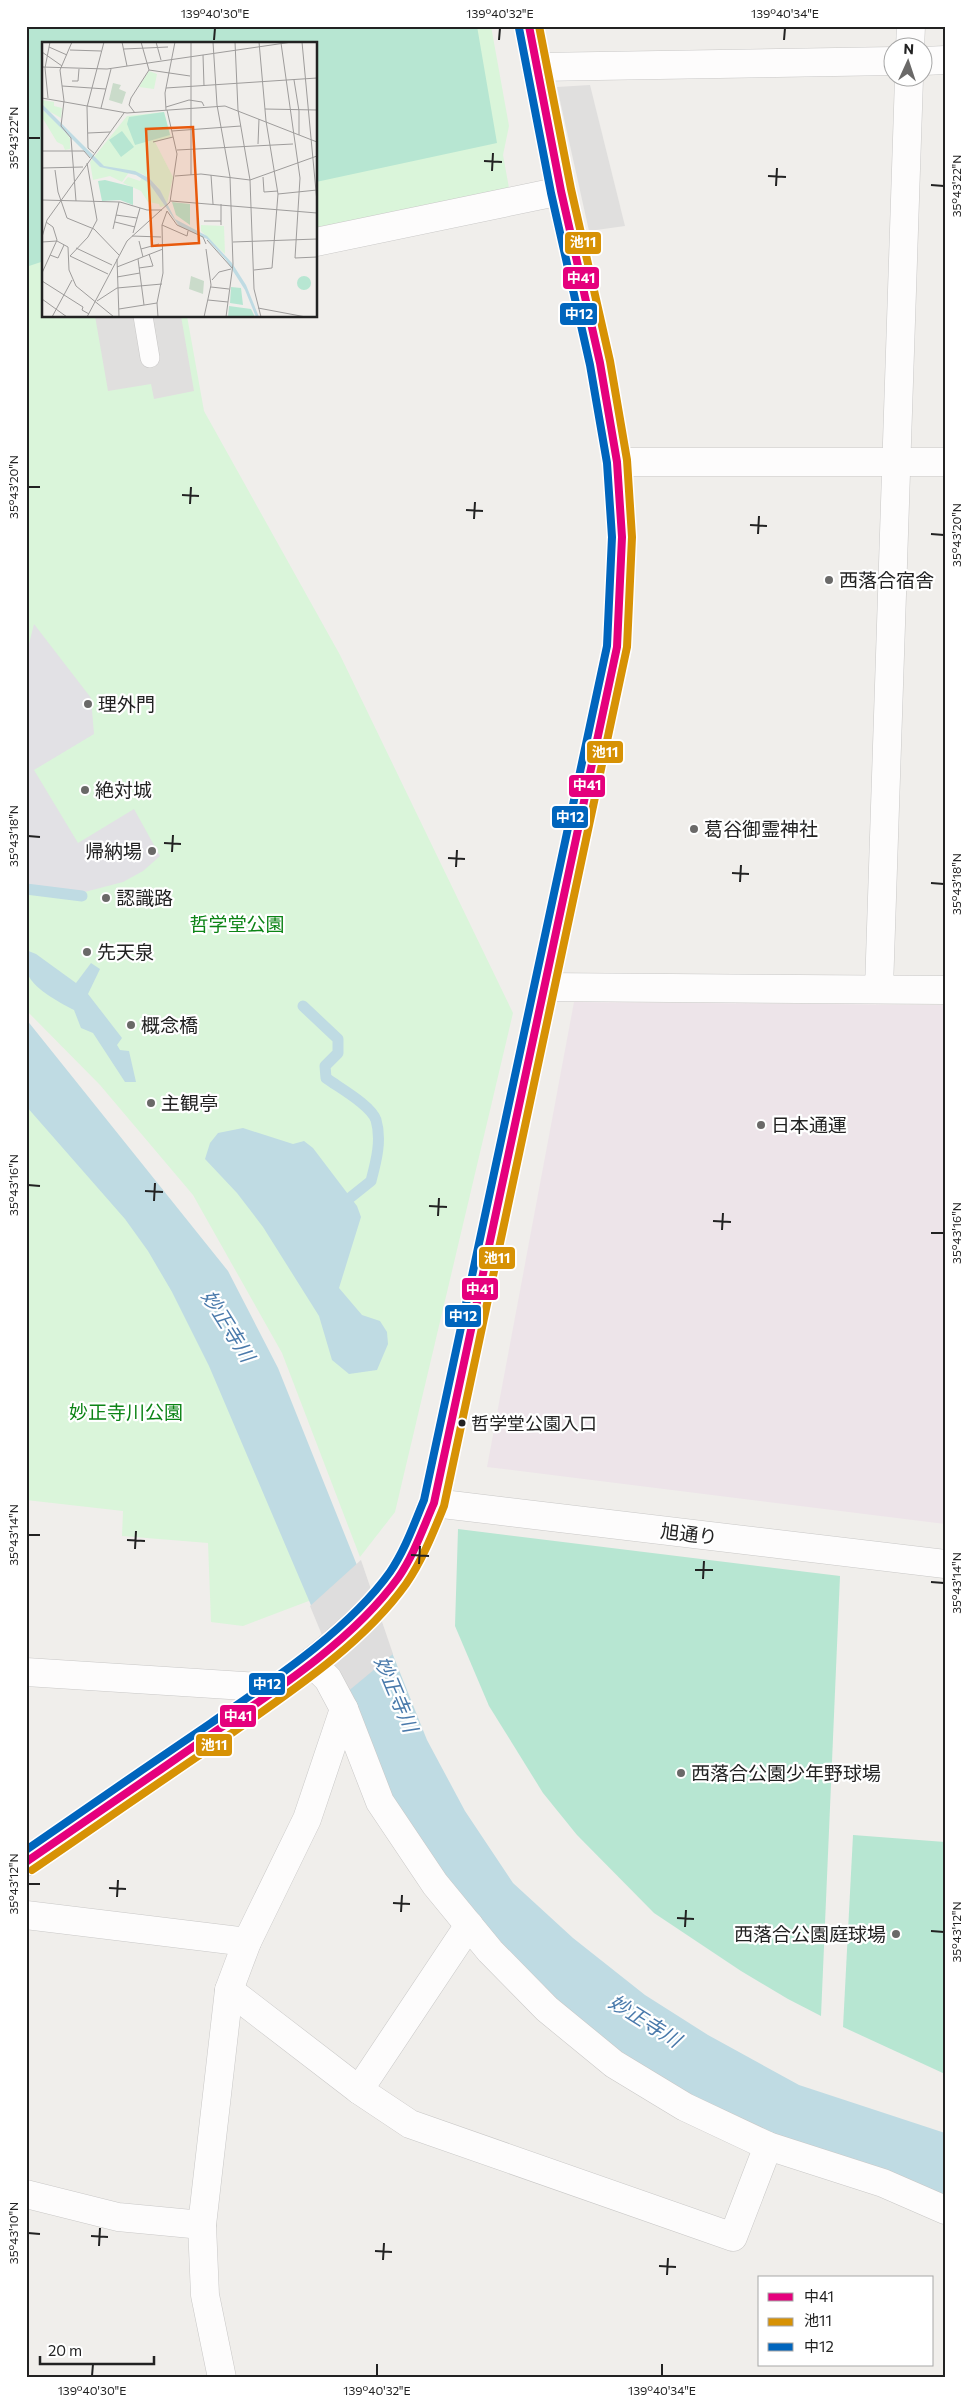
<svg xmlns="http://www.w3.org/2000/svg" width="971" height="2404" viewBox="0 0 971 2404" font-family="Commissioner,'Noto Sans JP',sans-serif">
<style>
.industrial{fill:#ede4e9}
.park{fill:#daf5da}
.pitch{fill:#b7e6d2}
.parking{fill:#e0dfde}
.plaza{fill:#e2e1e5}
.water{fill:#bfdbe3}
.pier{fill:#dedddd}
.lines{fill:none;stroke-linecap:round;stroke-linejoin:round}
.stream{stroke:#bfdbe3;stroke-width:11}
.service-casing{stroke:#c9c8c7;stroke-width:20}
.minor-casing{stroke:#c9c8c7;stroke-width:29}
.tertiary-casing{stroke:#c9c8c7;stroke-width:29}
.service{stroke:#fdfcfc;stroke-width:19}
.minor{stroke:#fdfcfc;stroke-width:28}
.tertiary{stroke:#fdfcfc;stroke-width:28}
.bus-1-casing{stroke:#fff;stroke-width:11}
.bus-2-casing{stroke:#fff;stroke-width:11}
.bus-3-casing{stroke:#fff;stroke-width:11}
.bus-1{stroke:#e5007d;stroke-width:8}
.bus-2{stroke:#d79205;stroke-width:8}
.bus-3{stroke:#0065bd;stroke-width:8}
.ticks{fill:none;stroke:#222;stroke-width:2}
.poi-dot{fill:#6a6968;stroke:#fff;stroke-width:2}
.bus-dot{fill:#222;stroke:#fff;stroke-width:2}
.labels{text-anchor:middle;stroke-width:4.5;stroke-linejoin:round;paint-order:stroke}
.bus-label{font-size:18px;fill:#222;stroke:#fff;text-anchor:start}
.poi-label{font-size:19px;fill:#222;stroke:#fff;text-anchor:start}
.park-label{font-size:19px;fill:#0c8416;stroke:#fff}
.street-label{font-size:19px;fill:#222;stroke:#fff}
.water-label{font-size:20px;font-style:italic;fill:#4a7aab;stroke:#fff}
.inset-road{fill:none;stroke:#9e9c9b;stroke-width:1}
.view{fill:#e8590c;fill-opacity:0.15;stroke:#e8590c;stroke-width:2.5}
.inset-edge{fill:none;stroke:#222;stroke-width:2.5}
.line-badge{stroke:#fff;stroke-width:2}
.badge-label{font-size:14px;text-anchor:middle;font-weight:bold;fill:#fff}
.neatline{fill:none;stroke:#222;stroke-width:2}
.ticks-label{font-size:12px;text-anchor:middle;fill:#222}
</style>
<rect width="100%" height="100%" fill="#f0eeeb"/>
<path class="industrial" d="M 574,1002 L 945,1005 L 945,1524 L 487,1467 Z"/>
<g class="park">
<path d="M 26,26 L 491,26 L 509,126 L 503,155 L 509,188 L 316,231 L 316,44 L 44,44 L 44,316 L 187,316 L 204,411 L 340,655 L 513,1013 L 395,1512 L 360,1557 L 282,1353 L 193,1195 L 100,1085 L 26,1010 Z"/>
<path d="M 26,1100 L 129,1218 L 174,1289 L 214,1367 L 314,1599 L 243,1626 L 211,1622 L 208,1543 L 122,1536 L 123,1511 L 26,1500 Z"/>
</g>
<g class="pitch">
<path d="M 26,26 L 477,26 L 497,143 L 316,182 L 316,44 L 44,44 L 44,261 L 26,267 Z"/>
<path d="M 458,1529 L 840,1576 L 821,2016 L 788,1999 L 741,1971 L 654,1913 L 577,1835 L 543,1793 L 489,1706 L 455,1626 Z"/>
<path d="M 853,1835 L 945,1842 L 945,2074 L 843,2027 Z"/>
</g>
<g class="parking">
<path d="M 590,85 L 625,226 L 589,231 L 557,87 Z"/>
<path d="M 95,316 L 181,316 L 194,391 L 154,399 L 151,384 L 108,391 Z"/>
</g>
<path class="plaza" d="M 34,624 L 91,698 L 94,734 L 34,770 L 78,843 L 134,809 L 160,856 L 143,871 L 123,882 L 77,894 L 26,886 L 26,656 Z"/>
<g class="water">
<path d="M 26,950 L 36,954 L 76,983 L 91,963 L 100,969 L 88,994 L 122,1038 L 117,1045 L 120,1050 L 129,1051 L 136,1082 L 125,1082 L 93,1033 L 81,1028 L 74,1010 C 59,1002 31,988 26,970 C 25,964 26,956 26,950 Z"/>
<path d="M 26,1019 L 228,1271 L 278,1368 L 427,1740 L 465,1811 L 513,1883 L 573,1938 L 645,1995 L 708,2035 L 799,2085 L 945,2133 L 945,2199 L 730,2122 L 577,2026 L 480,1931 L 388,1801 L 342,1678 L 209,1366 L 172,1292 L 148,1251 L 125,1219 L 26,1106 Z"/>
<path d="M 243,1128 L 293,1144 L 304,1141 L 313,1148 L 357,1206 L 361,1217 L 339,1288 L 362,1315 L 380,1321 L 387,1332 L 388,1344 L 377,1370 L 349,1374 L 332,1360 L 319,1316 L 263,1227 L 237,1193 L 205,1159 L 210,1143 L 218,1133 Z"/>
</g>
<path class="pier" d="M 361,1560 L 393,1654 L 346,1693 L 310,1606 Z"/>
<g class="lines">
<g class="stream">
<path d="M 26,889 L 82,896"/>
<path d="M 303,1006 L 338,1039 L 338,1053 L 325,1066 L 326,1078 C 338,1087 371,1105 376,1120 C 382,1140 376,1162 371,1181 L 351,1197"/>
</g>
<defs>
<path id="service" d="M 143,316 L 150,358"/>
<g id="minor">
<path d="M 910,48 L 911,26"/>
<path d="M 924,61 L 945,60"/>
<path d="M 538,67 L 894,61"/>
<path d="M 316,242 L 561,191"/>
<path d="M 617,462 L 945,462"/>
<path d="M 544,987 L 945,990"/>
<path d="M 879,989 L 909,78"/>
<path d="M 311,1662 L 328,1679 L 344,1709 L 380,1802 L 435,1884 L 490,1951 L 547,2009 L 614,2064 L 685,2107 L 768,2146 L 883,2183 L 945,2210"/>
<path d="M 26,1915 L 247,1942"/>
<path d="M 229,1990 L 359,2090 L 410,2124 L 733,2237 L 768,2146"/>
<path d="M 359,2090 L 469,1925"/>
<path d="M 26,2194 L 118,2217 L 202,2225"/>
<path d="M 222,2378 L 205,2295 L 202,2225 L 229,1990 L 247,1942 L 307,1819 L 344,1709"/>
</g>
<g id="tertiary">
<path d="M 434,1503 L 945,1564"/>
<path d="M 26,1672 L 276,1688"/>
<path d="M 26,1862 L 292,1679 C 327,1648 369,1617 397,1579 C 413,1557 423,1528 434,1503 L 617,647 L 622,537 L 617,462 L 600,363 L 561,191 L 529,26"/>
</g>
</defs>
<use href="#service" class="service-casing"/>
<use href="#minor" class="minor-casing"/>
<use href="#tertiary" class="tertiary-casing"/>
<use href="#service" class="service"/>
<use href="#minor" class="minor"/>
<use href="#tertiary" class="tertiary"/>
<defs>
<path id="bus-1" d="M 26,1862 C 90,1818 153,1775 216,1731 C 278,1689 354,1639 398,1578 C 414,1555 423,1528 434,1503 L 617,647 L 622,537 L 617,462 L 600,363 L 561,191 L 529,26"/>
<path id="bus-2" d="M 32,1870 C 95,1827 158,1783 222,1740 C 284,1696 361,1647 406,1584 C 422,1561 433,1533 444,1506 L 627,647 L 632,537 L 627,460 L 610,361 L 571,189 L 539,26"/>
<path id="bus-3" d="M 26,1850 C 88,1807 149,1765 211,1723 C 270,1682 348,1631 390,1572 C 405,1550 414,1524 424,1500 L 607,646 L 612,537 L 607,463 L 590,365 L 551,193 L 519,28"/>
</defs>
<use href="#bus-1" class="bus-1-casing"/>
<use href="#bus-2" class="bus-2-casing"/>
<use href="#bus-3" class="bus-3-casing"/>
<use href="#bus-1" class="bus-1"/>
<use href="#bus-2" class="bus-2"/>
<use href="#bus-3" class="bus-3"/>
</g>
<path class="ticks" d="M 214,40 L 215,28M 499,40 L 500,28M 784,40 L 785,28M 28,138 L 40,138M 484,161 L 502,162M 492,171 L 493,153M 768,176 L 786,177M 931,185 L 944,186M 776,186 L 777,168M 28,487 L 40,487M 182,495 L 199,496M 190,504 L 191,487M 466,510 L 483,511M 474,519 L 475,502M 750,525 L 767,526M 758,534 L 759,516M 931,534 L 944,535M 28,836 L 40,837M 164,843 L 181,844M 172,852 L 173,835M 448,858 L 465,859M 456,867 L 457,850M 732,873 L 749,874M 740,882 L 741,865M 931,883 L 944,884M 28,1185 L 40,1186M 145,1191 L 163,1192M 154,1201 L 155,1183M 429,1206 L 447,1207M 438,1216 L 439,1198M 713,1221 L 731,1222M 722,1230 L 723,1213M 931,1233 L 944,1233M 28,1535 L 40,1535M 127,1540 L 145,1541M 135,1549 L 136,1531M 411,1555 L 429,1556M 419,1564 L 420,1546M 695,1570 L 713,1570M 703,1579 L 704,1561M 931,1582 L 944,1583M 28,1884 L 40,1884M 109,1888 L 126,1889M 117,1897 L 118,1880M 393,1903 L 410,1904M 401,1912 L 402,1895M 677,1918 L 694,1919M 685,1927 L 686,1910M 931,1931 L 944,1932M 28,2233 L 40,2234M 91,2236 L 108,2237M 99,2246 L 100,2228M 375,2251 L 392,2252M 383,2260 L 384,2243M 659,2266 L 676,2267M 667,2275 L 668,2258M 92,2376 L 93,2364M 377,2376 L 377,2364M 662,2376 L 662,2364"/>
<g class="poi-dot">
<circle cx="829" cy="580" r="5"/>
<circle cx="88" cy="704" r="5"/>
<circle cx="85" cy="790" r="5"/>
<circle cx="694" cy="829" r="5"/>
<circle cx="152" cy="851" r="5"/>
<circle cx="106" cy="898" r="5"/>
<circle cx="87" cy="952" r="5"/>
<circle cx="131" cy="1025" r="5"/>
<circle cx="151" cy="1103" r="5"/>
<circle cx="761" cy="1125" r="5"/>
<circle cx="681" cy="1773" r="5"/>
<circle cx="896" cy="1934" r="5"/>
</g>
<circle class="bus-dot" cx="462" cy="1423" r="4.5"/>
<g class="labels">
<g class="bus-label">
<text x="471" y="1430">哲学堂公園入口</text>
</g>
<g class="poi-label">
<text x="839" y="587">西落合宿舎</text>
<text x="98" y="711">理外門</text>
<text x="95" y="797">絶対城</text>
<text x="704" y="836">葛谷御霊神社</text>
<text x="142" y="858" text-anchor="end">帰納場</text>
<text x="116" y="905">認識路</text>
<text x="97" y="959">先天泉</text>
<text x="141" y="1032">概念橋</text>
<text x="161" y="1110">主観亭</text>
<text x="771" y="1132">日本通運</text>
<text x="691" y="1780">西落合公園少年野球場</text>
<text x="886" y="1941" text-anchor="end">西落合公園庭球場</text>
</g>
<g class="park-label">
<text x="237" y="931">哲学堂公園</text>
<text x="126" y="1419">妙正寺川公園</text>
</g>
<g class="street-label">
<text transform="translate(689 1534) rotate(7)" y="7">旭通り</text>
</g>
<g class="water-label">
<text transform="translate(228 1326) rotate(58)" y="7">妙正寺川</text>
<text transform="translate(396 1694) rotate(67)" y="7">妙正寺川</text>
<text transform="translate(645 2021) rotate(32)" y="7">妙正寺川</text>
</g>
</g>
<g transform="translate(42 42)">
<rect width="275" height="275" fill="#f0eeeb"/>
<path d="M 71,41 L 79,43 L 77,47 L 84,50 L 80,62 L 67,58 ZM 149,234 L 162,239 L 161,252 L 147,247 Z" fill="#cadbca"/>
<path d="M 107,29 L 115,32 L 112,47 L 97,45 ZM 0,58 L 12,60 L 12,64 L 20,66 L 19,76 L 3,67 ZM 0,68 L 13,78 L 28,96 L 28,107 L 23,108 L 21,103 L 15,100 L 0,75 ZM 122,70 L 129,95 L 113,100 L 131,135 L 125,162 L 116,145 L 101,132 L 88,129 L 80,140 L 68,134 L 51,138 L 48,120 L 85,74 ZM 86,135 L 98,139 L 100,135 L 107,140 L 123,164 L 118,165 L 117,162 L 106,160 L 99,149 L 81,141 ZM 159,183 L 182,184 L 183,212 L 159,189 Z" fill="#daf5da"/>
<path d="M 122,70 L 128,93 L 93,103 L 85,82 L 87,75 ZM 80,89 L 92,105 L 79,115 L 67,98 ZM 63,138 L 91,145 L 91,163 L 78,158 L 60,159 L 56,139 ZM 130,160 L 148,162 L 148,183 L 134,173 ZM255 241a7 7 0 1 1 14 0a7 7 0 1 1-14 0ZM 189,245 L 199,246 L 201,263 L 188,261 ZM 187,264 L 209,267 L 213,275 L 186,275 Z" fill="#b7e6d2"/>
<path d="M 0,62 L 62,124 L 93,129 L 107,136 L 118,148 L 133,177 L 165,194 L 190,221 L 204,243 L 217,275 L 214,275 L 203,248 L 184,218 L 165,197 L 137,184 L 107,141 L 94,133 L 58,125 L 0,67 Z" fill="#bfdbe3"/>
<path class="inset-road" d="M 30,0 L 18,28 L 22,59 L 19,84 L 29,96 L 34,159M 80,0 L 85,24M 114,0 L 119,18M 171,0 L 175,63 L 188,135 L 191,222 L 184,275M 193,0 L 196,68 L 208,138 L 212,247 L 219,275M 260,0 L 275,160M 239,1 L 258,136 L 253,216 L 275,215M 7,5 L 25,13M 82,7 L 126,5M 28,8 L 59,9M 0,10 L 20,24M 161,13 L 162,44M 0,25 L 65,27 L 250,0M 107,28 L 148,34M 252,38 L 257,69M 30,39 L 36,39 L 37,27M 20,44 L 64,47M 124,46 L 275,36M 0,56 L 85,71 L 183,64 L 275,100M 6,56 L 3,26 L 8,0M 124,65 L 147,58 L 160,60 L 162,64M 59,66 L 69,27M 223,67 L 275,68M 124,68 L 123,51 L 133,0M 257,69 L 257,93M 93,71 L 87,63 L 89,56 L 107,28 L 99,0M 130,89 L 199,84M 46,91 L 68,90M 111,100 L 131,95M 216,102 L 217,77M 135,108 L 251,102M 0,109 L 42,109 L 48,116M 52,111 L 46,106 L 45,65 L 62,0M 0,126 L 41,125M 13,128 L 16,150 L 25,176 L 52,187 L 77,213M 149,133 L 149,0M 169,133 L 171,162M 133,134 L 159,132 L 208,138 L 275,114M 221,135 L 222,150 L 236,149M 236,152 L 275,148M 0,158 L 78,160 L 105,168 L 120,168M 129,159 L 275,171M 179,162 L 179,183M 125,169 L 135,183 L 161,195 L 164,202M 74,173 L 95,176M 162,179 L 179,179M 73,180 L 93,185M 120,183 L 145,194 L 146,189M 71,187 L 77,160M 91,191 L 98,166M 90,194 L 119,195M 0,195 L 5,178 L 82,71M 165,198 L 190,226M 97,199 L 101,215M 0,200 L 15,199 L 26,205 L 27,228 L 34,244 L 72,275M 191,200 L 275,197M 34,206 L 70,223M 99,207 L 117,202M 8,213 L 16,216 L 22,203M 28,214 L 46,195 L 55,178 L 45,121M 28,214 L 66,232M 75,217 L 77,275M 96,217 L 102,263M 75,225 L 121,207M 97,226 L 111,224 L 107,212M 212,228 L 230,226 L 236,152 L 224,79 L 217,0M 0,231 L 15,198 L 11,185 L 4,180M 75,235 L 98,231M 170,238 L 177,230 L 189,227M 0,239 L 41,265 L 40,268 L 47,272M 169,245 L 187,247M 0,257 L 25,275M 166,258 L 186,260M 55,259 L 75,246 L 120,242M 216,266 L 264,275M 77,267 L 115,261M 10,275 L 30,238M 45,275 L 85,199 L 128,160 L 135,112 L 125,68M 116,275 L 115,261 L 121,231 L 120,183 L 125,169M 162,275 L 169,243 L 164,207"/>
<path class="view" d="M 151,85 L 157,201 L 110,204 L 104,87 Z"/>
<rect width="275" height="275" class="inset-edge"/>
</g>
<g class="line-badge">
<rect x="564" y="231" width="38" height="24" rx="5" fill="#d79205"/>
<rect x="562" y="266" width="38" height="24" rx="5" fill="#e5007d"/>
<rect x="559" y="302" width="39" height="24" rx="5" fill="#0065bd"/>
<rect x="586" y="740" width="38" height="24" rx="5" fill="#d79205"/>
<rect x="568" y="774" width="38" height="24" rx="5" fill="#e5007d"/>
<rect x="551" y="805" width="38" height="24" rx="5" fill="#0065bd"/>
<rect x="478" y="1246" width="38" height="24" rx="5" fill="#d79205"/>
<rect x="461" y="1277" width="38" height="24" rx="5" fill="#e5007d"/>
<rect x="444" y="1304" width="38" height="24" rx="5" fill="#0065bd"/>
<rect x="248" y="1672" width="38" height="24" rx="5" fill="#0065bd"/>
<rect x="219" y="1704" width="38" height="24" rx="5" fill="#e5007d"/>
<rect x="195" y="1733" width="38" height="24" rx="5" fill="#d79205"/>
</g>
<g class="badge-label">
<text x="583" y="247">池11</text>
<text x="581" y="283">中41</text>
<text x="579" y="319">中12</text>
<text x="605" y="757">池11</text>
<text x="587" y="790">中41</text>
<text x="570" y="822">中12</text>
<text x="497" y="1263">池11</text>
<text x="480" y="1294">中41</text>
<text x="463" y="1321">中12</text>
<text x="267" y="1689">中12</text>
<text x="238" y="1721">中41</text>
<text x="214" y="1750">池11</text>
</g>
<rect width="971" height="2404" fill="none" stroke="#ffffff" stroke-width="55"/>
<rect x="758" y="2276" width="175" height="90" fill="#ffffff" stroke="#a7a7a7"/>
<rect x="768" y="2293" width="25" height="8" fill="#e5007d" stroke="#a7a7a7"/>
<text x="804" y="2302" font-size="15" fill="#222222">中41</text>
<rect x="768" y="2318" width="25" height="8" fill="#d79205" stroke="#a7a7a7"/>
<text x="804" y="2326" font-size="15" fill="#222222">池11</text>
<rect x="768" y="2343" width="25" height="8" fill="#0065bd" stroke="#a7a7a7"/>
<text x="804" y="2352" font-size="15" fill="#222222">中12</text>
<g transform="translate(908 62) rotate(3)"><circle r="24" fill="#ffffff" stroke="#a7a7a7"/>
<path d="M0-4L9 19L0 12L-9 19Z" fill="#6a6968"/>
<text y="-8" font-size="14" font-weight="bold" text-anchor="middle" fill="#222222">N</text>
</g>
<path d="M40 2356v8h114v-8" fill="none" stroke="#222222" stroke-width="2.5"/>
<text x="48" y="2356" font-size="15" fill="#222222" stroke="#ffffff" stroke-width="4" paint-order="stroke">20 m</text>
<rect x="28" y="28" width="916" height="2348" class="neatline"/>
<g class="ticks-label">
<text x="215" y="18">139°40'30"E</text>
<text x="500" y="18">139°40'32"E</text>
<text x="785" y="18">139°40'34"E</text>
<text transform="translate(14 138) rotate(-90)" y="4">35°43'22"N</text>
<text transform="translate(957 186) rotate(-90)" y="4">35°43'22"N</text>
<text transform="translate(14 487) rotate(-90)" y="4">35°43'20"N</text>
<text transform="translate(957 535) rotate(-90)" y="4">35°43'20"N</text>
<text transform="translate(14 836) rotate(-90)" y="4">35°43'18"N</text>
<text transform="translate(957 884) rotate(-90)" y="4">35°43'18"N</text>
<text transform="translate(14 1185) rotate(-90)" y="4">35°43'16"N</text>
<text transform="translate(957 1233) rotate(-90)" y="4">35°43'16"N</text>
<text transform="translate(14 1535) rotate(-90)" y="4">35°43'14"N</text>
<text transform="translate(957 1583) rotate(-90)" y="4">35°43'14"N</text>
<text transform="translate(14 1884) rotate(-90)" y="4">35°43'12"N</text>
<text transform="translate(957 1932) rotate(-90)" y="4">35°43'12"N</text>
<text transform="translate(14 2233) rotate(-90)" y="4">35°43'10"N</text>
<text x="92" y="2395">139°40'30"E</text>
<text x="377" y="2395">139°40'32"E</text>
<text x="662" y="2395">139°40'34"E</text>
</g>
</svg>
